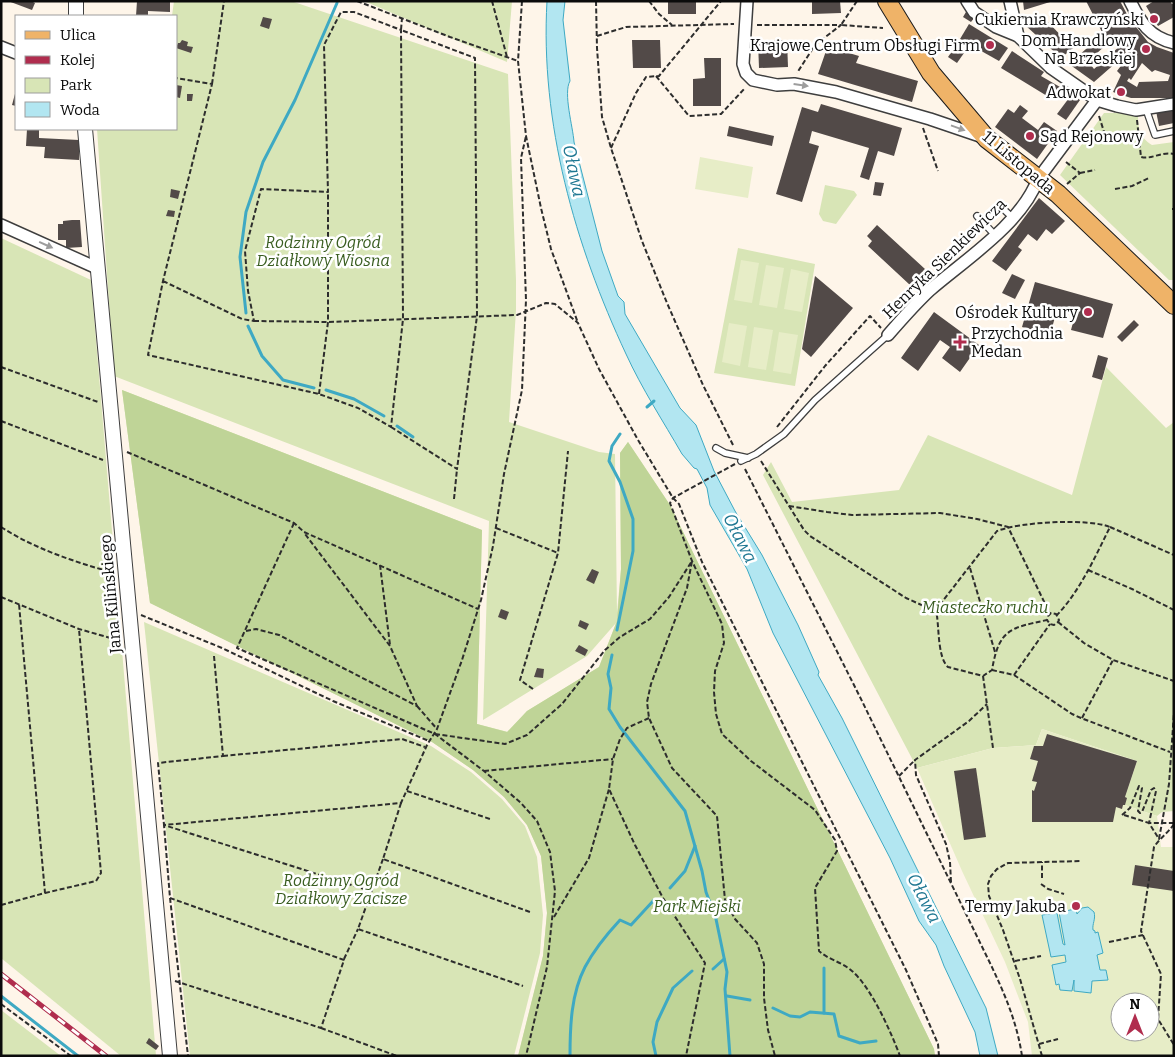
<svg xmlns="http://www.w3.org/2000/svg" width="1175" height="1057" viewBox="0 0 1175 1057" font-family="Bitter,serif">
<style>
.green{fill:#d8e5b6}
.forest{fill:#bfd497}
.pitch{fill:#e7edc7;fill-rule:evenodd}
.water{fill:#b2e6f1;stroke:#3ea9c3}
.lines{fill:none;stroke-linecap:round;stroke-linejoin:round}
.stream{stroke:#3ea9c3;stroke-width:3}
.building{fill:#524a48;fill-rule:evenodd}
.service-casing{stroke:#3e3e3e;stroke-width:8}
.minor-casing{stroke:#3e3e3e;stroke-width:14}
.tertiary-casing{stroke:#3e3e3e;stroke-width:16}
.primary-casing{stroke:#1c1c1c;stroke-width:20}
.path{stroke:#2d2d2d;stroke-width:2;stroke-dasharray:5 2.5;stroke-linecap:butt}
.service{stroke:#fff;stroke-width:5.5}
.minor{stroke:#fff;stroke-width:11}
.tertiary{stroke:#fff;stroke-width:14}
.primary{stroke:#efb368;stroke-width:18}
.rail-casing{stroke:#b02d4e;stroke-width:5}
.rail{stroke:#fff;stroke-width:3;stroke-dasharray:9;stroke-linecap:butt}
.oneway{fill:#9d9d9d}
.poi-dot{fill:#b02d4e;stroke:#fff;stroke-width:2}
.labels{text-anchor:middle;stroke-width:5;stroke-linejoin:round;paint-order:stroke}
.poi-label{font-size:16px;fill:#0b0b0b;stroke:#fff;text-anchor:end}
.street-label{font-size:16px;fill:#0b0b0b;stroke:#fff}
.park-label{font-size:16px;font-style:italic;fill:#395d20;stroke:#fff}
.water-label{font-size:18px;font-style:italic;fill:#1e7792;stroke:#fff}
</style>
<rect width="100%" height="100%" fill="#fef5e9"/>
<g class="green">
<path d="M 174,1 L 291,1 L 508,74 L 516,280 L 516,310 L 509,422 L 599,452 L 615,454 L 617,613 L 621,569 L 620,453 L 628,442 L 670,505 L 934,1049 L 935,1056 L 518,1056 L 543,956 L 547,913 L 541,856 L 527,825 L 504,797 L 473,770 L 432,742 L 150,603 L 122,390 L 482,530 L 477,724 L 508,732 L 527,711 L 599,667 L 616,623 L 587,656 L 483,720 L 489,521 L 114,376 L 97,129 L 176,129 L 176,16 L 172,16 Z"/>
<path d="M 364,1 L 512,1 L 507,62 Z"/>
<path d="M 1104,113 L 1138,113 C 1138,128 1139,137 1152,145 L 1174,142 L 1174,280 L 1169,280 L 1060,175 Z"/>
<path d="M 825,185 L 854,191 L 857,195 L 836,224 L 823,221 L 819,214 Z"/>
<path d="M 1,238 L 91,280 L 156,1056 L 121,1056 L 1,958 Z"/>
<path d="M 738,248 L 815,264 L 795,386 L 714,373 Z"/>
<path d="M 1106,367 L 1166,428 L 1174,422 L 1174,811 L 1162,812 L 1157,816 L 1125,805 L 1125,797 L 1137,761 L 1042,729 L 1036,745 L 993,748 L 917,768 L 763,475 L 771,462 L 792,502 L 899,490 L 928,435 L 1072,495 Z"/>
<path d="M 144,622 L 431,746 L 471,772 L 502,799 L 525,826 L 537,857 L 543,915 L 540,953 L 514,1056 L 190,1056 Z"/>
<path d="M 1,1010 L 61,1056 L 1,1056 Z"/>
</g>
<path class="forest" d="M 122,390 L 482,530 L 477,724 L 507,732 L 527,711 L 599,667 L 617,621 L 621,569 L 620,453 L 628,442 L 670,505 L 934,1049 L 935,1056 L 518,1056 L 543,956 L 547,913 L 541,856 L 527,825 L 504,797 L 473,770 L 432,742 L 150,603 Z"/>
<g class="pitch">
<path d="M 700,157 L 753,167 L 748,198 L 695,189 Z"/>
<path d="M 741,260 L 759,263 L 752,303 L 734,300 Z"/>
<path d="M 766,265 L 784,268 L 777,308 L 759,305 Z"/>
<path d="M 791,269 L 809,273 L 802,312 L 784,309 Z"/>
<path d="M 729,323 L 747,326 L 740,366 L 722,362 Z"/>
<path d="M 754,327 L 773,330 L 766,370 L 748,367 Z"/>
<path d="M 779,332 L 798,335 L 791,374 L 773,371 Z"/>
<path d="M 1042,729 L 1137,761 L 1125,797 L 1127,798 L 1125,805 L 1157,816 L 1161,847 L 1174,847 L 1174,1056 L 1032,1056 L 1028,1022 L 1005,962 L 962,871 L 917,768 L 993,748 L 1036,745 ZM 1120,1002 L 1150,1002 L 1150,1032 L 1120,1032 Z"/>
</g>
<g class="water">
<path d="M 547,1 L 565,1 L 563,20 L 570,81 C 563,93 573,127 574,142 L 602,251 L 618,296 L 624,302 L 625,314 L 680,408 L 696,425 L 714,471 L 735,511 L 762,555 L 798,625 L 819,672 L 818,675 L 842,718 L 986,1008 L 998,1056 L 980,1056 L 975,1032 L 944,966 L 936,945 L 919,921 L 890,858 L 773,633 L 747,569 L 710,505 L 707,488 L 697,469 L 694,468 L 682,454 C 663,421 642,389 626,354 C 575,245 540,123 547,1 Z"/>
<path d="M 1088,907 L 1094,912 C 1096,919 1092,924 1093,930 L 1095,931 L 1095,933 L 1098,932 L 1103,953 L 1097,955 L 1100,970 L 1106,970 L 1108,980 L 1092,981 L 1091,993 L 1074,991 L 1074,980 L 1072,991 L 1060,990 L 1059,984 L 1056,985 L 1052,965 L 1066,962 L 1065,955 L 1051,957 L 1042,915 L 1057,913 L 1063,944 L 1065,945 L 1059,912 L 1076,909 L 1077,914 L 1082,908 Z"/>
</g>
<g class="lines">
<g class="stream">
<path d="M 246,313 L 240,257 L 246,212 L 263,162 L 295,100 L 337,3"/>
<path d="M 248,326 L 262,356 L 283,380 L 314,388"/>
<path d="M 326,390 L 354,399 L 384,416"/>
<path d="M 647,407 L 654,401"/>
<path d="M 397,426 L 413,437"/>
<path d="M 617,630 L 633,551 L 633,519 L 620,482 L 609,461 L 612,446 L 620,434"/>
<path d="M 612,655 L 608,674 L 611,688 L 609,709 L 620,727 L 685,811 L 702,871 L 706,892 L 716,919 L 727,972 L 725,989 L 730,1056"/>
<path d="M 670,888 L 685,871 L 695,846"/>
<path d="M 713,969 L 724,959"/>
<path d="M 1,996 L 78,1056"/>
<path d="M 727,996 L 750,1000"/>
<path d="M 773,1008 L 790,1016 L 800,1017 L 810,1012 L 834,1014 L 839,1036 L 860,1043 L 876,1041"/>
<path d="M 824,1013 L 824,968"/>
<path d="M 570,1056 C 570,1027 571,994 585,967 C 594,950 607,934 620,920 L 631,925 L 654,900"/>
<path d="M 656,1056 L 653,1042 L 657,1022 L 673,988 L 692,971"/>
</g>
</g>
<g class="building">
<path d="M 8,1 L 31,1 L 35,3 L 32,10 Z"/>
<path d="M 137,1 L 170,1 L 170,12 L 148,11 L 148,16 L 136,16 Z"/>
<rect x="668" y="1" width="28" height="13"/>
<path d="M 812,1 L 840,1 L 841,13 L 812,14 Z"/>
<path d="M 1023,1 L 1050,1 L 1050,2 L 1024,10 Z"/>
<path d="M 1086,1 L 1120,1 L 1129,18 L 1148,42 L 1157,47 L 1174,53 L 1173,98 L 1131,98 L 1113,92 L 1121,75 L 1117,71 L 1130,54 L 1125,50 L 1126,54 L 1094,82 L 1069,64 L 1103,34 ZM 1114,38 L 1120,46 L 1094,69 L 1088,61 ZM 1142,63 L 1152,72 L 1155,70 L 1170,75 L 1168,81 L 1139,82 L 1137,87 L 1127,81 L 1129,78 L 1131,80 Z"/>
<path d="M 1154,1 L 1170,1 L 1172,4 L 1174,3 L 1174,17 L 1158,26 L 1146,6 Z"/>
<path d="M 966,12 L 974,18 L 971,22 L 963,17 Z"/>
<path d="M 263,17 L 272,19 L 269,29 L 260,26 Z"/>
<path d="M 1044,18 L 1073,48 L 1061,58 L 1025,25 Z"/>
<path d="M 969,24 L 1008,48 L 999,61 L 960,39 Z"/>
<path d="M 182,40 L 188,42 L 187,46 L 193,47 L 191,53 L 176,48 L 178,43 L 180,43 Z"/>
<path d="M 632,40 L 660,40 L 661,68 L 633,68 Z"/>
<path d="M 787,40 L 788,67 L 759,68 L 758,41 Z"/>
<path d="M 955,47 L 964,53 L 957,63 L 948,57 Z"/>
<path d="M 839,50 L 859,56 L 856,63 L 918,81 L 912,102 L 818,74 L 826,51 L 837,54 Z"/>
<path d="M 1012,51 L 1044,72 L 1041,76 L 1060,87 L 1052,99 L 1001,68 Z"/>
<path d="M 704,58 L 721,58 L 721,106 L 693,106 L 693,79 L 705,78 Z"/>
<path d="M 176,85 L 182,86 L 180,98 L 176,97 Z"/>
<path d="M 16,90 L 16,106 L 12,105 Z"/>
<path d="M 187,94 L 193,94 L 192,101 L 187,101 Z"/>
<path d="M 1072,94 L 1080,100 L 1066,120 L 1057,114 Z"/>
<path d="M 821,104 L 902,128 L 894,156 L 878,151 L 869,180 L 860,177 L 869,148 L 812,131 L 809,143 L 819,146 L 802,202 L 776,194 L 802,107 L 818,112 Z"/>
<path d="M 1020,105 L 1028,111 L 1022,118 L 1038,130 L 1044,122 L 1057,131 L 1037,159 L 995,127 L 1008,109 L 1014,113 Z"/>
<path d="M 1174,107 L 1174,123 L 1159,126 L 1156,111 Z"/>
<path d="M 729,126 L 774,136 L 772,146 L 727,136 Z"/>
<path d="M 27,129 L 39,129 L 39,138 L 79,140 L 79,160 L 44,158 L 45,147 L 26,146 Z"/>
<path d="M 875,182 L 884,183 L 881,196 L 873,195 Z"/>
<path d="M 171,189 L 180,191 L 178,199 L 170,197 Z"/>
<path d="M 1039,198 L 1065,221 L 1052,234 L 1046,229 L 1037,241 L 1028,234 L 1018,247 L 1022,250 L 1006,271 L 992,261 Z"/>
<path d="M 168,210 L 175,211 L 174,217 L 166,216 Z"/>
<path d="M 72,220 L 80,220 L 82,247 L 66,248 L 66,240 L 58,240 L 58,224 L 63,224 L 63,221 Z"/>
<path d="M 877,225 L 925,269 L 910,285 L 868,246 L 872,241 L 867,236 Z"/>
<path d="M 1012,274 L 1025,280 L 1015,299 L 1002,293 Z"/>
<path d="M 815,276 L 853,308 L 811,357 L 802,349 Z"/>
<path d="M 1035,282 L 1113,304 L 1103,338 L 1071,330 L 1075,315 L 1057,310 L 1050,335 L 1022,327 Z"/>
<path d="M 934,312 L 979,345 L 960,372 L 942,358 L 950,347 L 940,340 L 918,371 L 901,358 Z"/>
<path d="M 1134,320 L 1139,325 L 1122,342 L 1117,337 Z"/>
<path d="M 1098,355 L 1108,358 L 1102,380 L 1092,377 Z"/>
<path d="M 592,569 L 599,572 L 594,584 L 586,580 Z"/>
<path d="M 501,609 L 509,612 L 506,620 L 498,617 Z"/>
<path d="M 580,620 L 589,624 L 586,630 L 578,626 Z"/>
<path d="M 579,645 L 588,650 L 585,656 L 575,651 Z"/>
<path d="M 537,668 L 544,669 L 543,678 L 534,677 Z"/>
<path d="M 1047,734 L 1137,761 L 1125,797 L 1127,798 L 1125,805 L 1123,805 L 1122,809 L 1116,807 L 1113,822 L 1032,822 L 1032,790 L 1034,791 L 1037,782 L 1032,781 L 1038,761 L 1030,759 L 1034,746 L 1043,746 Z"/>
<path d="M 976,768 L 986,837 L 964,840 L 954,771 Z"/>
<path d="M 1135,865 L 1174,871 L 1174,891 L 1132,885 Z"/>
<path d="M 149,1038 L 159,1046 L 156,1050 L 146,1043 Z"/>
</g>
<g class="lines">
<defs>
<g id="service">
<path d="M 1146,109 L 1155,135 L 1174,131"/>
<path d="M 1000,206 L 1013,218"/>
<path d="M 977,216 L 995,235"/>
<path d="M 716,448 L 725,453 L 748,458"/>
<path d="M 741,461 L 756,454 L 784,434 L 815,400 L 888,335"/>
</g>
<g id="minor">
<path d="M 747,1 L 743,64 L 746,73 L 753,80 L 777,85 L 794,84 L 836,92 L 930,119 L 983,137"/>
<path d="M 967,1 L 974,12 L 996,27 L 1018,36 L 1051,68 L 1097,100 L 1117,106 L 1136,110 L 1174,104"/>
<path d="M 1010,1 L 1018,36"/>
<path d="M 1130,1 C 1141,23 1149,37 1174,43"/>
<path d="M 1,47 L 16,53"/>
<path d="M 1,225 L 97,268"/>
<path d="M 888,335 C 901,320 915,304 930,290 C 966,259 1021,224 1038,179 L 1097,100"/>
</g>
<g id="tertiary">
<path d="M 76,16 L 76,1"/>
<path d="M 85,129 L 170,1056"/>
</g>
<path id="primary" d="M 887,1 L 931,73 L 987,139 L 1058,194 L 1174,305"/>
</defs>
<use href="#service" class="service-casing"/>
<use href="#minor" class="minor-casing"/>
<use href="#tertiary" class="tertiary-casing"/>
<use href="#primary" class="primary-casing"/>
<g class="path">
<path d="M 357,1 L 450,37 L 518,61"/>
<path d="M 492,1 L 507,57"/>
<path d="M 522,1 L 518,61 L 526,136 L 541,208 L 551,249 L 578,323"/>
<path d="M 596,1 L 597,48 L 602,117 L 611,148 L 642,241 L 667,303 L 703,385 L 734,447"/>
<path d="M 649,1 L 659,14 L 672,25"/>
<path d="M 857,1 L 841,25 L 883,28"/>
<path d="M 757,25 L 841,25 L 815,45 L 797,73"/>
<path d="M 597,36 L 626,27 L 734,24"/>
<path d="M 656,76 L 689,116 L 721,114 L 745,88"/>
<path d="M 212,84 L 224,1"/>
<path d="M 1099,116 L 1105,135 L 1114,139"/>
<path d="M 1137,120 L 1141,157 C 1151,160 1162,151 1174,154"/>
<path d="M 923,128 L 938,171"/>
<path d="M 611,148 L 636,93 L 646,77 L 659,76 L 721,1"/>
<path d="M 1066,162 L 1080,173 L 1067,184"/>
<path d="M 1080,173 L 1095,170"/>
<path d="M 1115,189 L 1132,186 L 1149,178"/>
<path d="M 1172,209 L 1174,209"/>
<path d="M 163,281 L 242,319 L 254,321 L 248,291 L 245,251 L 261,189 L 328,192 L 324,45 L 341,12 L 354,12 L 401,30 L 403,319 L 391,427 L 358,408 L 319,394 L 148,355 L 163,281 L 212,84 L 176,78"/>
<path d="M 254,321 L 328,322 L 517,315 L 546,303 L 555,304 L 578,323 L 599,369 L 638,440 L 673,498 L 679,504 L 702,562 L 906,970 L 938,1044 L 939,1056"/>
<path d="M 1,367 L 98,402"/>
<path d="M 319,394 L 328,322 L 328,192"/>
<path d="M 1,421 L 103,460"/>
<path d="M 391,427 L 457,469 L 477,316 L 475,58 L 401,30 L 402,18"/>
<path d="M 777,427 L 825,366 L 870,316 L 881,328"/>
<path d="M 127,452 L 294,523 L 304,532 L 478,609"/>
<path d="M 761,461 L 804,530 L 810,536 L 906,598 L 935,611 L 937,616 C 939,630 938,658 948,667 L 983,676 L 992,670 C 999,629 1010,628 1047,620 L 1048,616 L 1051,613 L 1056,614 L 1059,620 L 1058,622 L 1054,625 L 1050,624 L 1047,620"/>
<path d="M 735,464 L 673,498 L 670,503 L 692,561 L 722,624 L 724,643 L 715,671 L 714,692 L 716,714 L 722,734 L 751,761 L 815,810 L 835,840 L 837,851 L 815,888 L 819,951 C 829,960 842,962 852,971 C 871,987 891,1032 900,1056"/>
<path d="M 745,469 L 860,697 L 989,961 C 1004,992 1017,1022 1022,1056"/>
<path d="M 454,499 L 457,469"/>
<path d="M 789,506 L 827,512 L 852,515 L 940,513 L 977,519 L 1008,527 L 1050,614"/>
<path d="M 294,523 L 237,648 L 435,734 L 484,771 L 521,803 L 537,821 L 550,852 L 555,891 L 547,967 L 526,1056"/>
<path d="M 1,527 C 35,549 75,562 114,573"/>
<path d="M 1110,527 L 1174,555"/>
<path d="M 496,528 L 558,553"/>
<path d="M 380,565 L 390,645"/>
<path d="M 970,568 L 995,652"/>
<path d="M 1088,570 L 1132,589 L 1174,610"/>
<path d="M 1,597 L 79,629 L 114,639 L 119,639"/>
<path d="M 935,611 L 997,531 C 1020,522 1087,518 1110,527 C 1095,557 1080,591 1057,615"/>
<path d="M 141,615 L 222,648 L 333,701 L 429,741"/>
<path d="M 1058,622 L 1084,643 L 1113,660 L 1174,681"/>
<path d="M 246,631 L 256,629 L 279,635 L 417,706 L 390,646 L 305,534"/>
<path d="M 214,656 L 223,756 L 158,763 L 164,825 L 401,803 L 427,745 L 437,729 L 462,660 L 481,600 L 493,546 L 504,474 L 522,390 L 526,300 L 521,158 L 526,136"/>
<path d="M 992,670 L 1014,675 L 1072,714 L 1081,718 L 1170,752"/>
<path d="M 1014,675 L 1050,624"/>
<path d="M 983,676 L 993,748"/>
<path d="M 533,689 L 520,680 L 558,553 L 568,451"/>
<path d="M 417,706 L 437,729"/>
<path d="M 649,718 L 627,728 L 620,739 L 613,759 L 609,789 L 635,845 L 663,898 L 705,963 L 686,1056"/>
<path d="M 1082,718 L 1113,660"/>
<path d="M 435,734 L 505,744 L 527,735 L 562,704 L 605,650 L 620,637 L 650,619 L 669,597 L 692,561 L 687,588 L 651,684 L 647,702 L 649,718 L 672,768 L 717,816 L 725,900 L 735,919 L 757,943 L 764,964 L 764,998 L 768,1030 L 775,1056"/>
<path d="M 223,756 L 402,739 L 425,747"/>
<path d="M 484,771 L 613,759"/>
<path d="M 899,776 L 915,760"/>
<path d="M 407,791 L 490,819"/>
<path d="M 401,803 L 383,859 L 530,912"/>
<path d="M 1122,815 L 1130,808 L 1139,786 L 1142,788 L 1138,811 L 1140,813 L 1142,812 L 1151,790 L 1154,788 L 1156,791 L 1149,823 L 1174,823"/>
<path d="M 1124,815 L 1149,823 L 1159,839 L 1169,784 L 1174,713"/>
<path d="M 1174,824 C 1168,833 1160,838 1154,847 L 1141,931 L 1161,974 L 1158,1019 L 1174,1045"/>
<path d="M 383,859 L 358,929 L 523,986"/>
<path d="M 1042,878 L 1042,862"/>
<path d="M 951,882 L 950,862 L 946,844 L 916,775 L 915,760 L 969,721 L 987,704"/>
<path d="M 1041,884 L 1048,889 L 1064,894"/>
<path d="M 45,893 L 96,881 L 101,873 L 79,629"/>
<path d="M 170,898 L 188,1056"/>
<path d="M 1,905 L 45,893 L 19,604"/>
<path d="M 554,917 L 589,858 L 609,789"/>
<path d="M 1109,942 L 1143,935"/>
<path d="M 344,959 L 358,929"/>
<path d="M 1015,961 L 1041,956"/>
<path d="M 175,981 L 321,1028 L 344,960 L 170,898 L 164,825 L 370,891"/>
<path d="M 1,1004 L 71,1056"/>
<path d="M 1150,1021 L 1158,1019"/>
<path d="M 321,1028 L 397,1056"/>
<path d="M 1039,1044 L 1058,1039"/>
<path d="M 1042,1056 L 1020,979 L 1003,930 L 989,896 L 988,884 L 991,876 L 997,869 L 1008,863 L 1081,861"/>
</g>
<use href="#service" class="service"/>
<use href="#minor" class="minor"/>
<use href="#tertiary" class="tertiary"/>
<use href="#primary" class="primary"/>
<defs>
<path id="rail" d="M 1,974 L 106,1056"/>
</defs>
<use href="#rail" class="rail-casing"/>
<use href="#rail" class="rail"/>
</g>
<defs><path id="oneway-solid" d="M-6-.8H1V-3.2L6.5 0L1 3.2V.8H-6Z" transform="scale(1.25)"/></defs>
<g class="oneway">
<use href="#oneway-solid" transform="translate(801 85) rotate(8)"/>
<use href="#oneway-solid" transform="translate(958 128) rotate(20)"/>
<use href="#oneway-solid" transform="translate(46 245) rotate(24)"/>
</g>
<g class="poi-dot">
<circle cx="1154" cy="19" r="5"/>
<circle cx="990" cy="45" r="5"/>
<circle cx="1146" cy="49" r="5"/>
<circle cx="1121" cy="92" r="5"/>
<circle cx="1030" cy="136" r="5"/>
<circle cx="1088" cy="312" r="5"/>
<path d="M957.5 334.5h5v5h5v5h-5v5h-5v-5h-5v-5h5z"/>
<circle cx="1076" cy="906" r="5"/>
</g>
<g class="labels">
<g class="poi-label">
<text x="1144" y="25">Cukiernia Krawczyński</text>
<text x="1136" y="46">Dom Handlowy<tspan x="1136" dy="18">Na Brzeskiej</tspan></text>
<text x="980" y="51">Krajowe Centrum Obsługi Firm</text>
<text x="1111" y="98">Adwokat</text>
<text x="1040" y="142" text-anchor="start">Sąd Rejonowy</text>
<text x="1078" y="318">Ośrodek Kultury</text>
<text x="971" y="339" text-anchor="start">Przychodnia<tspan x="971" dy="18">Medan</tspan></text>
<text x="1066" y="912">Termy Jakuba</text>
</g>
<g class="street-label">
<text transform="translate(1019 162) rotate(40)" y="6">11 Listopada</text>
<text transform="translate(944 258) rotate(-44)" y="6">Henryka Sienkiewicza</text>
<text transform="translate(110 594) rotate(-95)" y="6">Jana Kilińskiego</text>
</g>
<g class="park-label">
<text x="323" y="248">Rodzinny Ogród<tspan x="323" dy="18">Działkowy Wiosna</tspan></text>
<text x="985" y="613">Miasteczko ruchu</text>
<text x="341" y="886">Rodzinny Ogród<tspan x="341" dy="18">Działkowy Zacisze</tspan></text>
<text x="697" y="912">Park Miejski</text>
</g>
<g class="water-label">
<text transform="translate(574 171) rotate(78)" y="6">Oława</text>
<text transform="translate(740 538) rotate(63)" y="6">Oława</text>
<text transform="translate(924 898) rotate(63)" y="6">Oława</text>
</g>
</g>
<rect width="1175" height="1057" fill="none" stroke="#0b0b0b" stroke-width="5"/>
<rect x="15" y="15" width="162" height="115" fill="#ffffff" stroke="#9d9d9d"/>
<rect x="25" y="31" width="25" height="8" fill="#efb368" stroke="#9d9d9d"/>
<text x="60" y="40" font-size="15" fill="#0b0b0b">Ulica</text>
<rect x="25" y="56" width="25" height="8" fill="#b02d4e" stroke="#9d9d9d"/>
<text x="60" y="65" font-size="15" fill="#0b0b0b">Kolej</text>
<rect x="25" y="78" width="25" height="15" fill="#d8e5b6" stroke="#9d9d9d"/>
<text x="60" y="90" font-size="15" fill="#0b0b0b">Park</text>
<rect x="25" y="102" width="25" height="15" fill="#b2e6f1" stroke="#9d9d9d"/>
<text x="60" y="115" font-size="15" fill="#0b0b0b">Woda</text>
<g transform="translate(1135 1017)"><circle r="24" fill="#ffffff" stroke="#9d9d9d"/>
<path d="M0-4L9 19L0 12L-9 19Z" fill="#b02d4e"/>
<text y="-8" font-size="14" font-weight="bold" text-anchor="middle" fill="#0b0b0b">N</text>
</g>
</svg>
